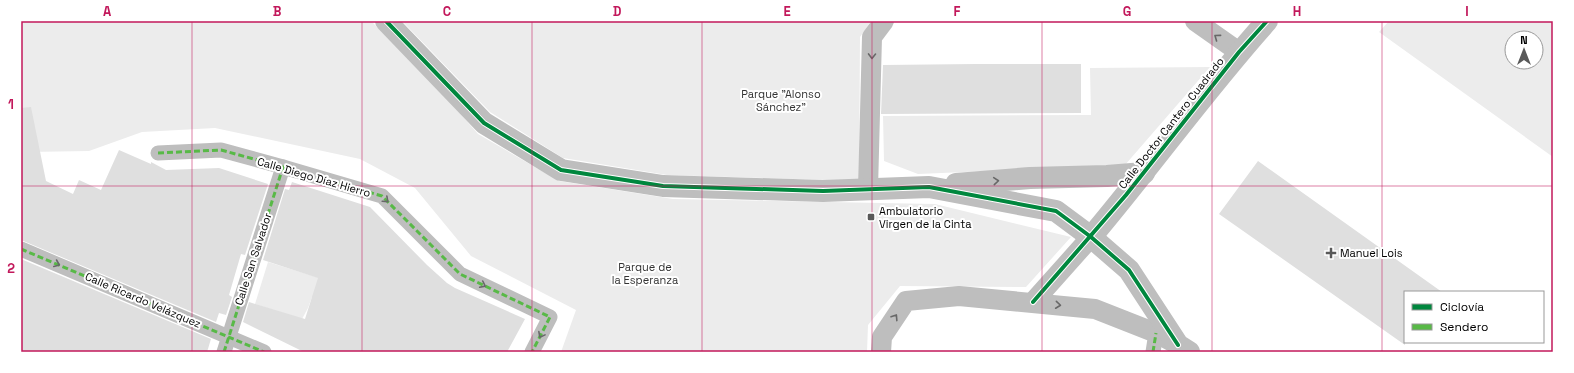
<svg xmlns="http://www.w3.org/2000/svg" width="1574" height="373" viewBox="0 0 1574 373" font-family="'Space Grotesk',sans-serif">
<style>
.green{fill:#ececec;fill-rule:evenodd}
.building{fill:#dfdfdf}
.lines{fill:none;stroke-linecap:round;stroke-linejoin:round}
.pedestrian{stroke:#bebebe;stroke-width:15}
.minor{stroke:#bebebe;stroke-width:20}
.tertiary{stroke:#bebebe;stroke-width:22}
.quiet{stroke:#58b947;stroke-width:3;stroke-dasharray:6 3;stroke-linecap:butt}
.cycleway-casing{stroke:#fff;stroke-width:6}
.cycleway{stroke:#00873e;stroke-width:4}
.oneway{stroke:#686868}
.grid{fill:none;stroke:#c2185b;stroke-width:1;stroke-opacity:0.55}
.poi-dot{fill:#595959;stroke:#fff;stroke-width:1.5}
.labels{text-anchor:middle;stroke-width:4;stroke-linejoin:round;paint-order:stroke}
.park-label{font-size:11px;fill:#333;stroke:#fff}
.street-label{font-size:11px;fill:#000;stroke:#fff}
.poi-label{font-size:11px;fill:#000;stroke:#fff;text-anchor:start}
.neatline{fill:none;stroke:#c2185b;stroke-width:1.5}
.grid-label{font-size:13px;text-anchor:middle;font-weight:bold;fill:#c2185b}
</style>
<rect width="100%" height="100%" fill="#fff"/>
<g class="green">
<path d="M 21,21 L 371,21 L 438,88 L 478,134 L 559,181 L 673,199 L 935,204 L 1071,237 L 1026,287 L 900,286 L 868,325 L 867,352 L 561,352 L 576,310 L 471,256 L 415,188 L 360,159 L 215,128 L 142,132 L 89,151 L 27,152 L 21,149 Z"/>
<path d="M 402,21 L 871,21 L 860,37 L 859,181 L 667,175 L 563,158 L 490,112 Z"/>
<path d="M 1389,21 L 1553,21 L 1553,157 L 1379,32 ZM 1512,38 L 1536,38 L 1536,62 L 1512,62 Z"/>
<path d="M 1210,67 L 1125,165 L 918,174 L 884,161 L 883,116 L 1091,115 L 1090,68 Z"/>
<path d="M 268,262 L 339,284 L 332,303 L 312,297 L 308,308 L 302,319 L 255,304 Z"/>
</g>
<g class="building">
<path d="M 976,64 L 1081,64 L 1081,113 L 881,114 L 883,65 Z"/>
<path d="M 31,107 L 46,181 L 73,194 L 79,180 L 101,190 L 119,150 L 151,164 L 151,162 L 166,170 L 219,168 L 268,184 L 245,255 L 241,254 L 229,295 L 232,297 L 226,315 L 219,313 L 216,322 L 21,240 L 21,108 Z"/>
<path d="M 1258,161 L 1442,292 L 1405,292 L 1405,345 L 1219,214 Z"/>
<path d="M 292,182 L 370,207 L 427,265 L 447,283 L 455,288 L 525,319 L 507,352 L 304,352 L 243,322 L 249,302 L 305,319 L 318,278 L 263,260 L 285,189 L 289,190 Z"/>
<path d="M 21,259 L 211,339 L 207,352 L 21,352 Z"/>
</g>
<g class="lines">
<g class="pedestrian">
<path d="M 158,153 L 221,150 L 283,167 L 382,196 L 460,274 L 550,317 L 532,352"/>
<path d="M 21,249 L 264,352"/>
<path d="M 224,352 L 283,167"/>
<path d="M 1153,352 L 1156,333"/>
</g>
<g class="minor">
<path d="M 1195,21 L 1239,52"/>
<path d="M 868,189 L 872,37 L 884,21"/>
<path d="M 1033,302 L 1091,237"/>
<path d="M 881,352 L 882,337 L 906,301 L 959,296 L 1095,309 L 1156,333 L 1178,345"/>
</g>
<g class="tertiary">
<path d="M 386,21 L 484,123 L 561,170 L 663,186 L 823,191 L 929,187 L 1056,211 L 1091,237 L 1129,270 L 1178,345 L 1189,352"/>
<path d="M 956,184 L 1030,178 L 1107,176 L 1144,173"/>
<path d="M 1091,237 C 1151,166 1205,90 1267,21"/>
</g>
<g class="quiet">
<path d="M 158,153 L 221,150 L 283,167 L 382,196 L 460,274 L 550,317 L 532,352"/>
<path d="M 21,249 L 264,352"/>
<path d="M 224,352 L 283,167"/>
<path d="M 1153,352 L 1156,333"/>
</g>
<defs>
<g id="cycleway">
<path d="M 386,21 L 484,123 L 561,170 L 663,186 L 823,191 L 929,187 L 1056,211 L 1091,237 L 1129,270 L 1178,345"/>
<path d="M 1033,302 L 1126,195 L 1239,52 L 1267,21"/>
</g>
</defs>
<use href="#cycleway" class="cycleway-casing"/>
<use href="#cycleway" class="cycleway"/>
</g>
<defs><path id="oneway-chevron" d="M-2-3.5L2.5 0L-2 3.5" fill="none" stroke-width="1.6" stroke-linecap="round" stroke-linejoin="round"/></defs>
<g class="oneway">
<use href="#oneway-chevron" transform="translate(1217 37) rotate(-144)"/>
<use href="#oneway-chevron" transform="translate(872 56) rotate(91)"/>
<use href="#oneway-chevron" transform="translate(996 181) rotate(-5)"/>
<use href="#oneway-chevron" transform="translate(386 200) rotate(42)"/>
<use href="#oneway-chevron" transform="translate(57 264) rotate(23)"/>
<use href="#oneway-chevron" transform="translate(483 285) rotate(26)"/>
<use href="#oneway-chevron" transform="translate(1058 305) rotate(6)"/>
<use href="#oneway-chevron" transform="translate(895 317) rotate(-57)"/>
<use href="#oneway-chevron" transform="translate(541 335) rotate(118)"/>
</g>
<path class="grid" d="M 192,21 L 192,352M 362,21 L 362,352M 532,21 L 532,352M 702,21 L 702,352M 872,21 L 872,352M 1042,21 L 1042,352M 1212,21 L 1212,352M 1382,21 L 1382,352M 21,186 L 1553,186"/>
<g class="poi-dot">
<rect x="867" y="213" width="8" height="8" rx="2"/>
<path d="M1329 247h4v4h4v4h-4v4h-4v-4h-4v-4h4z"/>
</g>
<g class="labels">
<g class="park-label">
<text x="781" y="98">Parque "Alonso<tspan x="781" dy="13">Sánchez"</tspan></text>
<text x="645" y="271">Parque de<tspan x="645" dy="13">la Esperanza</tspan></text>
</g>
<g class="street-label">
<text transform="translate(1171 123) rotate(-52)" y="4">Calle Doctor Cantero Cuadrado</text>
<text transform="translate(314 177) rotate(16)" y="4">Calle Diego Díaz Hierro</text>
<text transform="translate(253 259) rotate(-72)" y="4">Calle San Salvador</text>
<text transform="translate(143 300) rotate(23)" y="4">Calle Ricardo Velázquez</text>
</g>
<g class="poi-label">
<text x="879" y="215">Ambulatorio<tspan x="879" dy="13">Virgen de la Cinta</tspan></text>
<text x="1340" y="257">Manuel Lois</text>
</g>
</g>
<rect width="1574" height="373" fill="none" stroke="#ffffff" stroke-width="44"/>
<rect x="1404" y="291" width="140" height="52" fill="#ffffff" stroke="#999999"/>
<rect x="1412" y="304" width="20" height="6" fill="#00873e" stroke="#999999"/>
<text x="1440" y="311" font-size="12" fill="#000000">Ciclovía</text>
<rect x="1412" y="324" width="20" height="6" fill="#58b947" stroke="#999999"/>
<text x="1440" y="331" font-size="12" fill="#000000">Sendero</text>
<g transform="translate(1524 50)"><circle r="19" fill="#ffffff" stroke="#999999"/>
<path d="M0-3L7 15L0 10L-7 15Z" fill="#595959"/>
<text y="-6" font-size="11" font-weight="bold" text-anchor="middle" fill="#000000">N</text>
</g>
<rect x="22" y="22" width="1530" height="329" class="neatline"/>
<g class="grid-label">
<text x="107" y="16">A</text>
<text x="277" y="16">B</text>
<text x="447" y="16">C</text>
<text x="617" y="16">D</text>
<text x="787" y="16">E</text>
<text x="957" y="16">F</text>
<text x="1127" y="16">G</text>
<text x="1297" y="16">H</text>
<text x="1467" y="16">I</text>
<text x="11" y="109">1</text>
<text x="11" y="273">2</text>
</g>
</svg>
